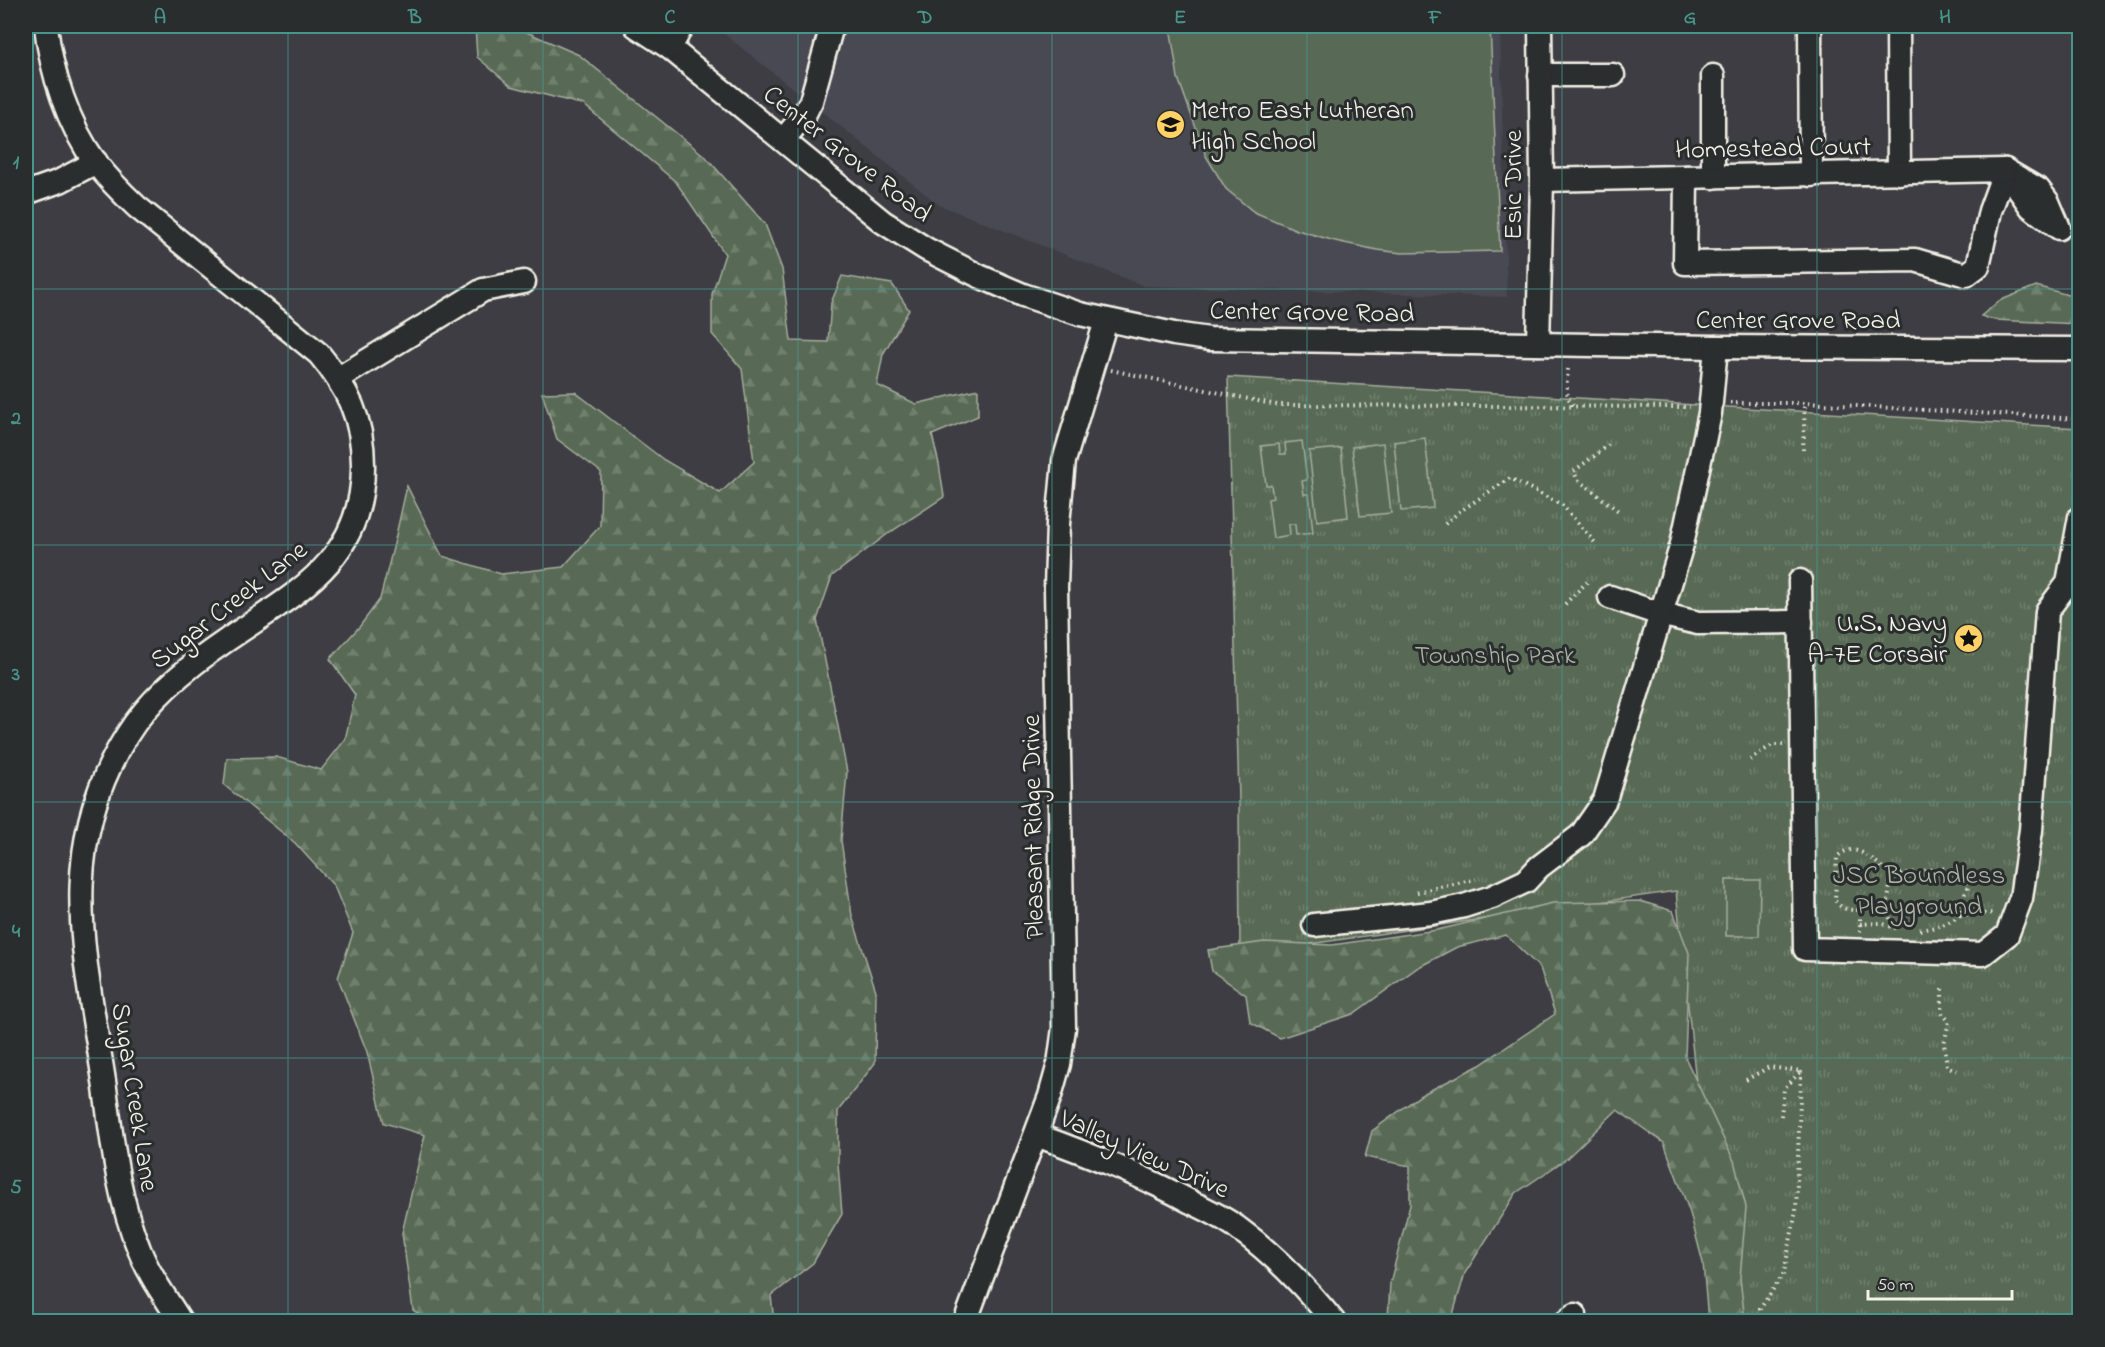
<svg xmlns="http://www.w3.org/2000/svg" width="2105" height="1347" viewBox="0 0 2105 1347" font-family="'Indie Flower',sans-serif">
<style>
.built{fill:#4a4852}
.grass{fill:url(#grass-tufts);stroke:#a6ae9e;stroke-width:1.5}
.forest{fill:url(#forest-firs);stroke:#a6ae9e;stroke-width:1.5}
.pitch{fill:#586a54;stroke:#a6ae9e;stroke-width:1.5}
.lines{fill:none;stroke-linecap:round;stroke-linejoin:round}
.minor-casing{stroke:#f4f1e8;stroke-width:27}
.path{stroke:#f4f1e8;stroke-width:4;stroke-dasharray:1.5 4.5;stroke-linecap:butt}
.minor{stroke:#2a2d2e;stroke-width:22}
.grid{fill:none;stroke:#48958c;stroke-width:1.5;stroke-opacity:0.55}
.labels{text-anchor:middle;stroke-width:6;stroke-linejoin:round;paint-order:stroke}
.poi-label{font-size:27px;fill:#f4f1e8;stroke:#2a2d2e;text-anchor:start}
.street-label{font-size:27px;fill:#f4f1e8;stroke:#2a2d2e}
.park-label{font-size:27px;fill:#aeb4a5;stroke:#2a2d2e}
.neatline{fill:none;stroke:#48958c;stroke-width:2}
.grid-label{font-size:20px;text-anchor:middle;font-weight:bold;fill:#48958c}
</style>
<defs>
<pattern id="grass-tufts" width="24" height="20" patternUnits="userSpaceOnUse" patternTransform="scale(1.5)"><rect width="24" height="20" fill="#586a54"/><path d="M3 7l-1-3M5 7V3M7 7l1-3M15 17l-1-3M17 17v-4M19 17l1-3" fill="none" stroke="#71806d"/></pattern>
<pattern id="forest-firs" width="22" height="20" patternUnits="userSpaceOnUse" patternTransform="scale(1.5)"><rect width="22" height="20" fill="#586a54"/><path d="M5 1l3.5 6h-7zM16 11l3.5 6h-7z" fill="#71806d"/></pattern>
</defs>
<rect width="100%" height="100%" fill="#3d3d43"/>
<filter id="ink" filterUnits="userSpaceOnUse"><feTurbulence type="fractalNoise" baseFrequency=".0167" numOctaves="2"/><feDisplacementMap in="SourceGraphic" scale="12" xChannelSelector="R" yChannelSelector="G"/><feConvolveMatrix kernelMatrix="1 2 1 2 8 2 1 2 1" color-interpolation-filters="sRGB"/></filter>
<g filter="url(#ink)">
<path class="built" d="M 714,26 L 1500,26 L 1507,297 L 1144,286 L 939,205 Z"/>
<path class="grass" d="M 1228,377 L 2079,428 L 2079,1321 L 1721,1321 L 1676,891 L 1240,954 L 1239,801 Z"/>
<g class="forest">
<path d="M 475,26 L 513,26 L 579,55 L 706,157 L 765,224 L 782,269 L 791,341 L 828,342 L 831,303 L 842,276 L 892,284 L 909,310 L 883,354 L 877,385 L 916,404 L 978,389 L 978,416 L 932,435 L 939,464 L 944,497 L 889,533 L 832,576 L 817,620 L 847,772 L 841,840 L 852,916 L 876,991 L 875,1063 L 838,1111 L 838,1164 L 842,1214 L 813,1263 L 771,1296 L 774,1321 L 430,1322 L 413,1310 L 402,1233 L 425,1135 L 384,1123 L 367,1052 L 338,978 L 353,933 L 334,886 L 295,843 L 224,785 L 227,758 L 276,757 L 321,770 L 345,740 L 355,695 L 330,659 L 360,626 L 380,599 L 394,544 L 407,486 L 442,556 L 501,574 L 563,567 L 600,526 L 601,472 L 557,439 L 542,393 L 575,392 L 664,460 L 720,493 L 754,462 L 742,369 L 712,334 L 712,294 L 725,254 L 676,182 L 584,105 L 511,86 L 477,57 Z"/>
<path d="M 2036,286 L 2079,298 L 2079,324 L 1994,320 L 1981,316 L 1999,301 Z"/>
<path d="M 1640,901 L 1673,911 L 1689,953 L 1685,1057 L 1734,1161 L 1746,1207 L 1740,1278 L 1745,1321 L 1708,1321 L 1703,1263 L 1690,1213 L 1664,1143 L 1617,1110 L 1566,1159 L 1516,1193 L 1465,1273 L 1451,1321 L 1392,1322 L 1388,1319 L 1390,1283 L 1410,1205 L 1410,1166 L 1365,1157 L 1372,1131 L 1421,1095 L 1480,1065 L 1555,1014 L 1540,968 L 1506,935 L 1457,947 L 1417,968 L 1353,1014 L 1280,1038 L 1250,1022 L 1246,995 L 1212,971 L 1208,950 L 1264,942 L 1332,945 L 1437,930 L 1553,903 Z"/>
</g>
<g class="pitch">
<path d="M 1170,26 L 1490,26 L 1500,251 L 1402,253 L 1377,250 L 1335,241 L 1297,230 L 1254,212 L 1226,189 L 1206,156 L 1178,78 Z"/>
<path d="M 1425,438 L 1433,508 L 1401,511 L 1394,442 Z"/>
<path d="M 1302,441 L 1307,480 L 1302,481 L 1304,494 L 1309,494 L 1313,533 L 1296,535 L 1295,524 L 1289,524 L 1290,535 L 1273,538 L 1268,499 L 1273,498 L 1271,485 L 1266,485 L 1261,446 L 1279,444 L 1280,454 L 1286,454 L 1285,443 Z"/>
<path d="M 1383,443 L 1391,513 L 1360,516 L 1352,447 Z"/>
<path d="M 1341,448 L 1348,517 L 1317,521 L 1309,451 Z"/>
<path d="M 1726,880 L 1760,880 L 1759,936 L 1726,936 Z"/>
</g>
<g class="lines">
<defs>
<g id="minor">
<path d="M 46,26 C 51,72 68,125 96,163 C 108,179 122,193 137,207 L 319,354 C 348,389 363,419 363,465 C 364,561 295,593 227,640 C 190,665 151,696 127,735 C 55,849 85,957 104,1081 C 112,1138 117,1196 139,1249 C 149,1275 166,1298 181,1322"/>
<path d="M 636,26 L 670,48 L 883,222 L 926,249 L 979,276 L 1023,295 L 1080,314 L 1174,334 L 1209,339 L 1716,347 L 2080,349"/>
<path d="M 1810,26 L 1811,175"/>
<path d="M 1898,26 L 1899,173"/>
<path d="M 670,48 L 682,26"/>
<path d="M 1540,75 L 1613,75"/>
<path d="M 1713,76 L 1713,177"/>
<path d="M 783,140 L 804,115 L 811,101 L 832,26"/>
<path d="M 2005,170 L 2039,190 L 2048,202 L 2059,228 L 2031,207 Z"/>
<path d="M 1686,177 L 1685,263 L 1915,260 L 1966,275 L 1978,266 L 1990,211 L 2005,170"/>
<path d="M 1542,180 L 2005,170"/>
<path d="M 26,193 L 60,181 L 96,162"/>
<path d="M 1538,344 L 1542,180 L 1540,26"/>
<path d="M 339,378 L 483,290 L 524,282"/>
<path d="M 1800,581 L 1805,949 L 1983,954 L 2007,935 L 2021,898 L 2031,830 L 2047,611 L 2068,583 L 2080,517"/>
<path d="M 1610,597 L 1660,614 L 1698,623 L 1801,622"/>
<path d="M 1314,925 L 1431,913 L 1464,906 L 1492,897 L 1526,881 L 1539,867 L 1581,835 L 1605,800 L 1682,544 L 1710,413 L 1716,347"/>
<path d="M 1036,1135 C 1089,1154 1141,1175 1191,1202 C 1207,1210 1225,1218 1239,1229 C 1275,1255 1306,1288 1334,1322"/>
<path d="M 965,1322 L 1050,1096 L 1059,1064 L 1064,1028 L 1056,588 L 1058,524 L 1064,461 L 1106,321"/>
<path d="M 1566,1322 L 1575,1315"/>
</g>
</defs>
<use href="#minor" class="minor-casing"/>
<g class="path">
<path d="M 1568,369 C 1567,382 1564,397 1574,406"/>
<path d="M 1111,370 L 1277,405 L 1690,407"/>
<path d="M 1730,403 L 1805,403 L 2080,419"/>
<path d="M 1609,445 L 1574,471 L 1577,479 L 1621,513"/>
<path d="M 1803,450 L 1805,403"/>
<path d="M 1445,524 L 1459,512 L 1510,478 L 1562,505 L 1597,545"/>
<path d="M 1565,604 L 1587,582"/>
<path d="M 1750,760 L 1772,745 L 1784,745"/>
<path d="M 1891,876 L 1887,910 L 1893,927 L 1900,930"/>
<path d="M 1417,892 L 1476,879"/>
<path d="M 1960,915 L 1995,913"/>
<path d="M 1860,924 L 1880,923 L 1892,927"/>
<path d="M 1860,932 L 1860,910 C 1849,910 1842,910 1835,900 L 1837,857 C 1855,838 1877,863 1891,876 L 1942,868 L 1965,877 L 1969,886 L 1959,904 L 1960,915 C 1946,926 1934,928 1917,930"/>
<path d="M 1942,989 L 1942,1013 L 1949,1021 L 1944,1044 L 1947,1066 L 1958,1071"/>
<path d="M 1746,1080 L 1769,1067 L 1801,1071"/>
<path d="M 1781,1116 L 1784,1089 L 1800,1072"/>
<path d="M 1762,1322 L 1760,1309 L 1784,1273 L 1796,1211 L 1801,1071"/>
</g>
<use href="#minor" class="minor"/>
</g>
</g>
<path class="grid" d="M 288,26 L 288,1322M 543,26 L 543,1322M 798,26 L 798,1322M 1052,26 L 1052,1322M 1307,26 L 1307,1322M 1562,26 L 1562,1322M 1817,26 L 1817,1322M 26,289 L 2080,289M 26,545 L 2080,545M 26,802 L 2080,802M 26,1058 L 2080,1058"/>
<defs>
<symbol id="school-disc" viewBox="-11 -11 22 22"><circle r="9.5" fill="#ffd166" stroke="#2a2d2e"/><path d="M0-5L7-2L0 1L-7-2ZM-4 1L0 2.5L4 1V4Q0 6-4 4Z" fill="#111"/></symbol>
<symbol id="sight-disc" viewBox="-11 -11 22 22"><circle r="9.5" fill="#ffd166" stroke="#2a2d2e"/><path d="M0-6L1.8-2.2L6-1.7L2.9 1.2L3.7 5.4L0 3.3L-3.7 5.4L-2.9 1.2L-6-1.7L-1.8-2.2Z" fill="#111"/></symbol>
</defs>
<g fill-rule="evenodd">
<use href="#school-disc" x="1154" y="108" width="33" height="33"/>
<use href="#sight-disc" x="1952" y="622" width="33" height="33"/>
</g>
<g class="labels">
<g class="poi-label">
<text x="1191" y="118">Metro East Lutheran<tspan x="1191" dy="31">High School</tspan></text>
<text x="1947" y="631" text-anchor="end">U.S. Navy<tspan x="1947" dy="31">A-7E Corsair</tspan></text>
</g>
<g class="street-label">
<text transform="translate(1773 147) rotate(-1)" y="9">Homestead Court</text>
<text transform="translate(848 153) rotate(38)" y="9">Center Grove Road</text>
<text transform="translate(1512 185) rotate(-90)" y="9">Esic Drive</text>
<text transform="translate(1312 311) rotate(1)" y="9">Center Grove Road</text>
<text x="1798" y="328">Center Grove Road</text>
<text transform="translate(228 604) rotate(-38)" y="9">Sugar Creek Lane</text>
<text transform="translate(1032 827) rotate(-91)" y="9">Pleasant Ridge Drive</text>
<text transform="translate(136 1097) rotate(81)" y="9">Sugar Creek Lane</text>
<text transform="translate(1145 1153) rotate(24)" y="9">Valley View Drive</text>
</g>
<g class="park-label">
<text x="1495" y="663">Township Park</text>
<text x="1919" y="883">JSC Boundless<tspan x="1919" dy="31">Playground</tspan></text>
</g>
</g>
<rect width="2105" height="1347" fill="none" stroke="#2a2d2e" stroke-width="66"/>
<path d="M1868 1290v9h144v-9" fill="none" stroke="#f4f1e8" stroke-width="3"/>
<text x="1877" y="1290" font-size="18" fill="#f4f1e8" stroke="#2a2d2e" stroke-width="4.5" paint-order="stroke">50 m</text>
<rect x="33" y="33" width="2039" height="1281" class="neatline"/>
<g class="grid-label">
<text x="160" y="23">A</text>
<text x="415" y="23">B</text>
<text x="670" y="23">C</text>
<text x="925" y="23">D</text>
<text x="1180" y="23">E</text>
<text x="1435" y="23">F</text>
<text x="1690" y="23">G</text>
<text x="1945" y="23">H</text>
<text x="16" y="168">1</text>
<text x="16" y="424">2</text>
<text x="16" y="680">3</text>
<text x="16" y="937">4</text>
<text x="16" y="1193">5</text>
</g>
</svg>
